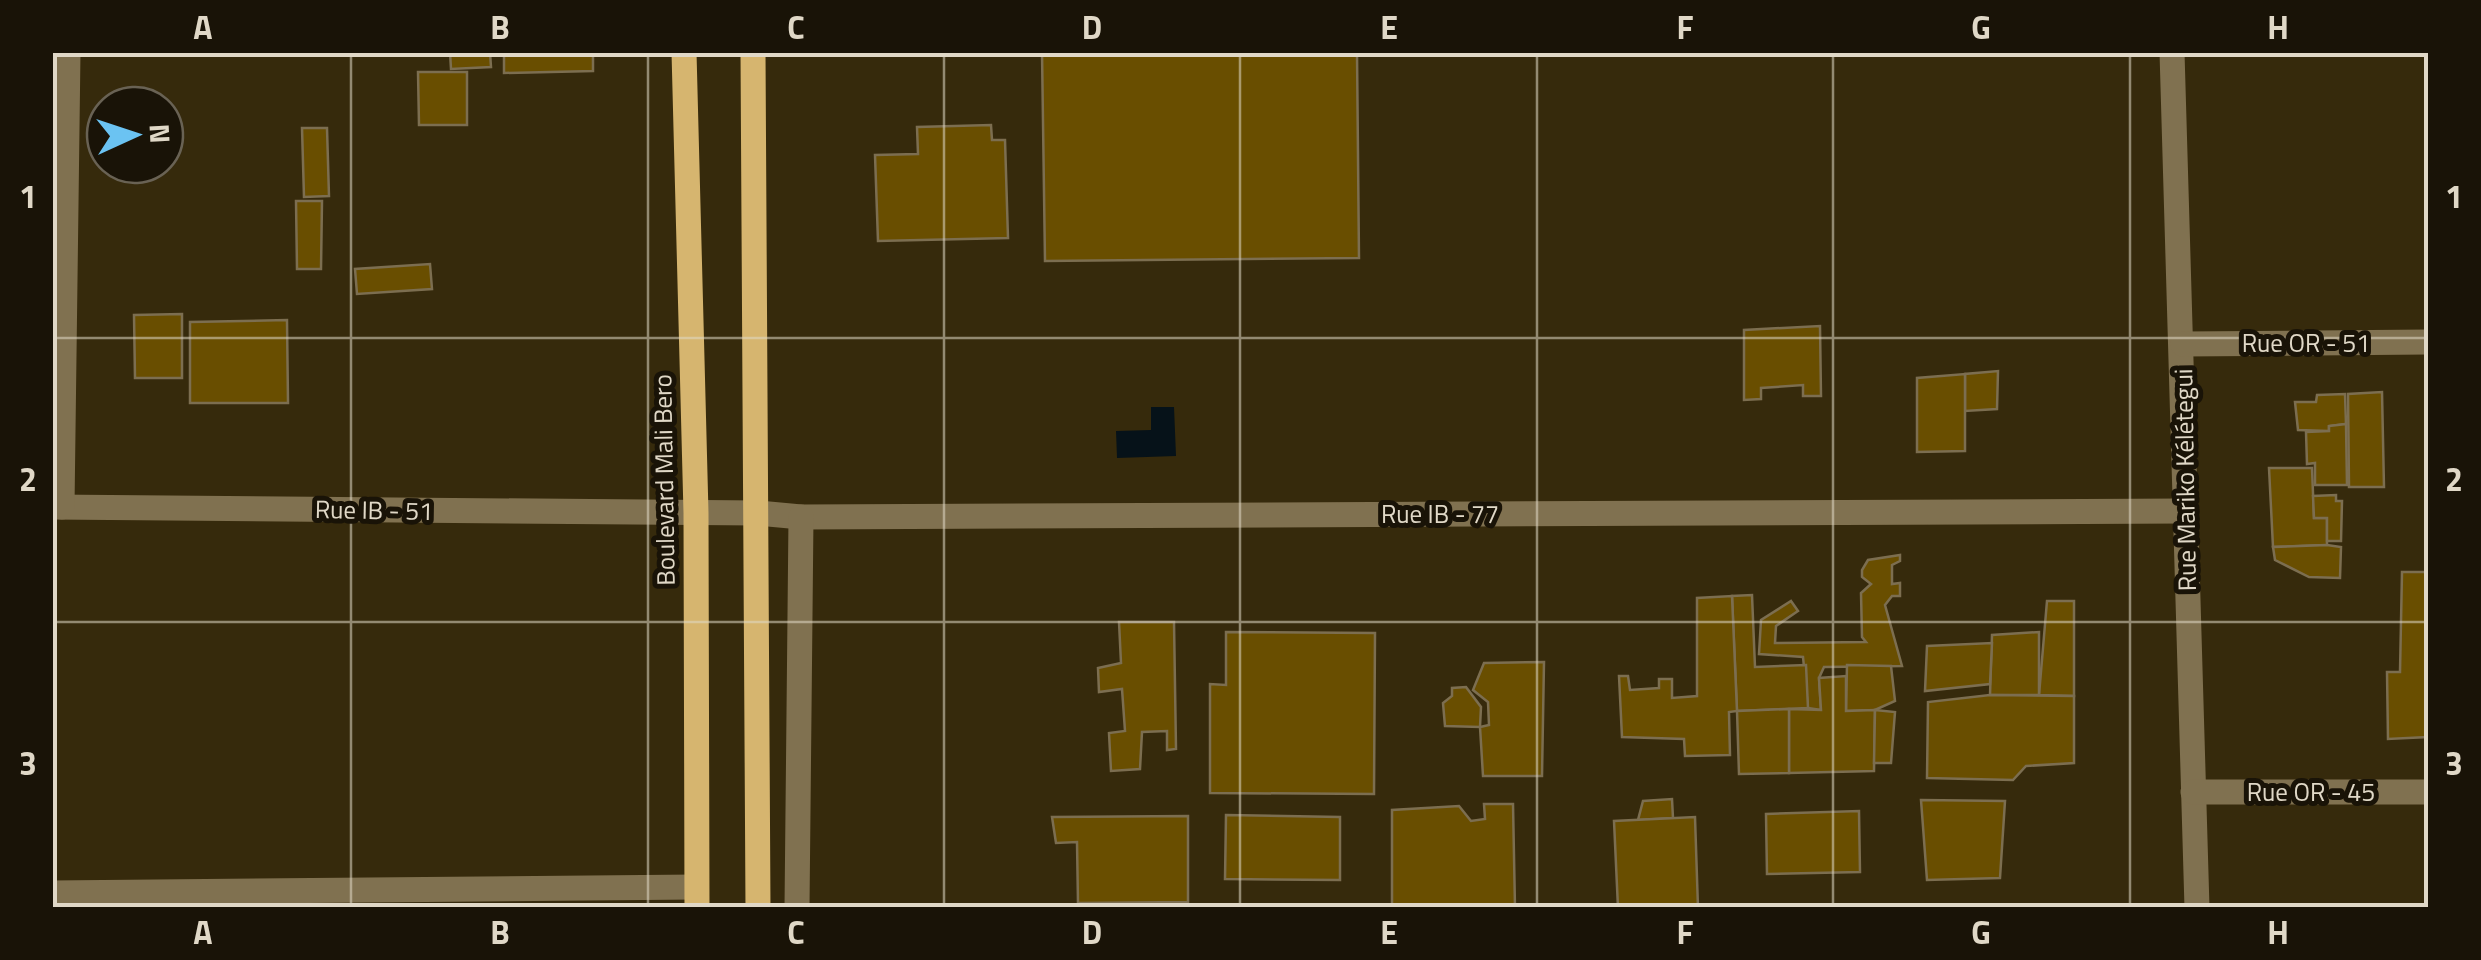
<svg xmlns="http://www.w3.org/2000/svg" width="2481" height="960" viewBox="0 0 2481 960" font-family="'Titillium Web',sans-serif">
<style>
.water{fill:#061219}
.building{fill:#694e00;stroke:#7c6e50;stroke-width:2.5}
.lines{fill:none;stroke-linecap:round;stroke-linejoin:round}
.minor{stroke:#807150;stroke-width:25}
.major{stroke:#d6b56f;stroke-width:25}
.grid{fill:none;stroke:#e0d8c7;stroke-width:2.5;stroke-opacity:0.55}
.labels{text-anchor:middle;stroke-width:10;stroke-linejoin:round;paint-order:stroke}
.street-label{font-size:25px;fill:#e0d8c7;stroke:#191307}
.neatline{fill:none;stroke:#e0d8c7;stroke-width:4}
.grid-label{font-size:32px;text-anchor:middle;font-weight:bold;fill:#e0d8c7}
</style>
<rect width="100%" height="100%" fill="#362a0c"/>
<path class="water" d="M 1151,407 L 1174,407 L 1176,456 L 1117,458 L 1116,431 L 1151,430 Z"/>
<g class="building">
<path d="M 450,52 L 490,52 L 491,67 L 451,69 Z"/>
<path d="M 504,52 L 593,52 L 593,71 L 504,73 Z"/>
<path d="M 1042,52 L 1357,52 L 1359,258 L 1045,261 Z"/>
<path d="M 418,72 L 467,72 L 467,125 L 419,125 Z"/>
<path d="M 991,125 L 992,140 L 1005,140 L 1008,238 L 878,241 L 875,155 L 918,154 L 917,127 Z"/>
<path d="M 302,128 L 327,128 L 329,196 L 304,197 Z"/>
<path d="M 296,201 L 322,201 L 321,269 L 297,269 Z"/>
<path d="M 430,264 L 432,289 L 357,294 L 355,269 Z"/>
<path d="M 182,314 L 182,378 L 135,378 L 134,315 Z"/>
<path d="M 287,320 L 288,403 L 190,403 L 190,322 Z"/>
<path d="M 1820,326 L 1821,396 L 1803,396 L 1803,385 L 1761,388 L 1761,399 L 1744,400 L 1744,330 Z"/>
<path d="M 1998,371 L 1997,409 L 1965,411 L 1965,374 Z"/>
<path d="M 1965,374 L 1965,451 L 1917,452 L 1917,378 Z"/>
<path d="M 2382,392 L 2384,487 L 2349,487 L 2348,394 Z"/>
<path d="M 2345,394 L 2346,424 L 2329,426 L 2329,431 L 2298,430 L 2295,402 L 2316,402 L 2317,395 Z"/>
<path d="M 2346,424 L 2347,485 L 2315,485 L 2315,463 L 2307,464 L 2306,432 L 2329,431 L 2329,426 Z"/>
<path d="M 2269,468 L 2312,468 L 2314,518 L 2327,518 L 2327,545 L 2273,547 Z"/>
<path d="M 2336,495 L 2336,501 L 2342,501 L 2341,541 L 2327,541 L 2327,518 L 2314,518 L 2313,496 Z"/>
<path d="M 2327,545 L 2341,547 L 2340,578 L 2309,577 L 2275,560 L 2273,547 Z"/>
<path d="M 1900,555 L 1900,561 L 1892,565 L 1892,584 L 1900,583 L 1900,596 L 1892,596 L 1885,605 L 1902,666 L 1824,667 L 1819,678 L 1821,710 L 1808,708 L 1803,657 L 1759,654 L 1761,620 L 1791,601 L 1798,611 L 1776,626 L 1775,643 L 1866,642 L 1862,637 L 1861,593 L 1871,584 L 1862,577 L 1862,570 L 1868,560 Z"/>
<path d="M 2402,572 L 2428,572 L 2428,737 L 2388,739 L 2387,672 L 2400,672 Z"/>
<path d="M 1752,595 L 1755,667 L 1806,665 L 1808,708 L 1737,711 L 1732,596 Z"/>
<path d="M 1732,596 L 1737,711 L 1729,712 L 1730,755 L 1685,756 L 1684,739 L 1622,737 L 1619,676 L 1628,676 L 1630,690 L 1659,688 L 1659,679 L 1672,679 L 1672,698 L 1697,696 L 1697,598 Z"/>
<path d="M 2047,601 L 2074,601 L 2074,696 L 2039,695 Z"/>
<path d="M 1119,622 L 1174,622 L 1176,749 L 1167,750 L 1167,731 L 1142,732 L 1140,769 L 1111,771 L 1109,733 L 1125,731 L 1122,689 L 1099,692 L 1098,668 L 1121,663 Z"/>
<path d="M 1226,632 L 1375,633 L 1374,794 L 1210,793 L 1210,684 L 1226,685 Z"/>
<path d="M 2039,632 L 2039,695 L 1990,695 L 1992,635 Z"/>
<path d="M 1992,643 L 1990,684 L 1925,691 L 1927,646 Z"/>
<path d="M 1544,662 L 1542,776 L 1483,776 L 1480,727 L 1489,725 L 1488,702 L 1473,690 L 1484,663 Z"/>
<path d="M 1847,665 L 1891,666 L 1895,701 L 1875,710 L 1846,711 Z"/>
<path d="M 1846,676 L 1846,711 L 1875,710 L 1874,771 L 1789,773 L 1789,709 L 1821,710 L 1819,678 Z"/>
<path d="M 1466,687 L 1481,707 L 1480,727 L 1445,726 L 1443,703 L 1452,696 L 1452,688 Z"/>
<path d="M 1990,695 L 2074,696 L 2074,763 L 2026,766 L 2013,780 L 1927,778 L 1928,702 Z"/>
<path d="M 1789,709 L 1789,773 L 1739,774 L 1737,711 Z"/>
<path d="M 1875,710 L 1895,712 L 1891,763 L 1874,763 Z"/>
<path d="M 1672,799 L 1673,818 L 1638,820 L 1643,801 Z"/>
<path d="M 1921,800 L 2005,801 L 2000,878 L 1927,880 Z"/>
<path d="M 1484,804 L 1513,804 L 1515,908 L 1392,908 L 1392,810 L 1459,806 L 1471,821 L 1485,819 Z"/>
<path d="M 1859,811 L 1860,872 L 1767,874 L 1766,814 Z"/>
<path d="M 1226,815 L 1340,817 L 1340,880 L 1225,879 Z"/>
<path d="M 1188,816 L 1188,902 L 1078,903 L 1077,842 L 1056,843 L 1052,817 Z"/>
<path d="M 1695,817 L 1698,908 L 1618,908 L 1614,821 Z"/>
</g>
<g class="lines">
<g class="minor">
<path d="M 2172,52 L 2197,908"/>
<path d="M 2183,344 L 2428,342"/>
<path d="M 52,507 L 758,513 L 801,517 L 2184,511"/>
<path d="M 62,507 L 68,52"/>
<path d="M 2193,792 L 2428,792"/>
<path d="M 52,893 L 696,887"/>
<path d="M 797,908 L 801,517"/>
</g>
<g class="major">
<path d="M 684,52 L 696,513 L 697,908"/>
<path d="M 753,52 L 758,908"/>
</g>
</g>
<path class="grid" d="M 351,52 L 351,908M 648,52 L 648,908M 944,52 L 944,908M 1240,52 L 1240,908M 1537,52 L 1537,908M 1833,52 L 1833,908M 2130,52 L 2130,908M 52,338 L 2428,338M 52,622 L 2428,622"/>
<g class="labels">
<g class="street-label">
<text x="2306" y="352">Rue OR - 51</text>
<text transform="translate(664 480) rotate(-91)" y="9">Boulevard Mali Bero</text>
<text transform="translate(2185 480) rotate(-91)" y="9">Rue Mariko Kélétegui</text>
<text transform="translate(374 510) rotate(1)" y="9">Rue IB - 51</text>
<text x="1440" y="523">Rue IB - 77</text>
<text x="2311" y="801">Rue OR - 45</text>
</g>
</g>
<rect width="2481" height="960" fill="none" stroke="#191307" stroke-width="110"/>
<g transform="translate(135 135) rotate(87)"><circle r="48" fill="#191307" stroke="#696254" stroke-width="2.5"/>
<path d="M0-8L18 38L0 25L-18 38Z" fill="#6bc3f2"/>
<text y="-15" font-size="28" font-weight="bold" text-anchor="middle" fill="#e0d8c7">N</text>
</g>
<rect x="55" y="55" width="2371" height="850" class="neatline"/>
<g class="grid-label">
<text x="203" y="39">A</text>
<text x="500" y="39">B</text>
<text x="796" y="39">C</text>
<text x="1092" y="39">D</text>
<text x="1389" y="39">E</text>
<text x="1685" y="39">F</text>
<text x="1981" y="39">G</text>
<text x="2278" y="39">H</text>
<text x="28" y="208">1</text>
<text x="2454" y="208">1</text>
<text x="28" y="491">2</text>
<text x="2454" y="491">2</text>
<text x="28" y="775">3</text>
<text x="2454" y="775">3</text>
<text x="203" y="944">A</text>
<text x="500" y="944">B</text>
<text x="796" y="944">C</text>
<text x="1092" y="944">D</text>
<text x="1389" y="944">E</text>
<text x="1685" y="944">F</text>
<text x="1981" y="944">G</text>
<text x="2278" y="944">H</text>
</g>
</svg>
